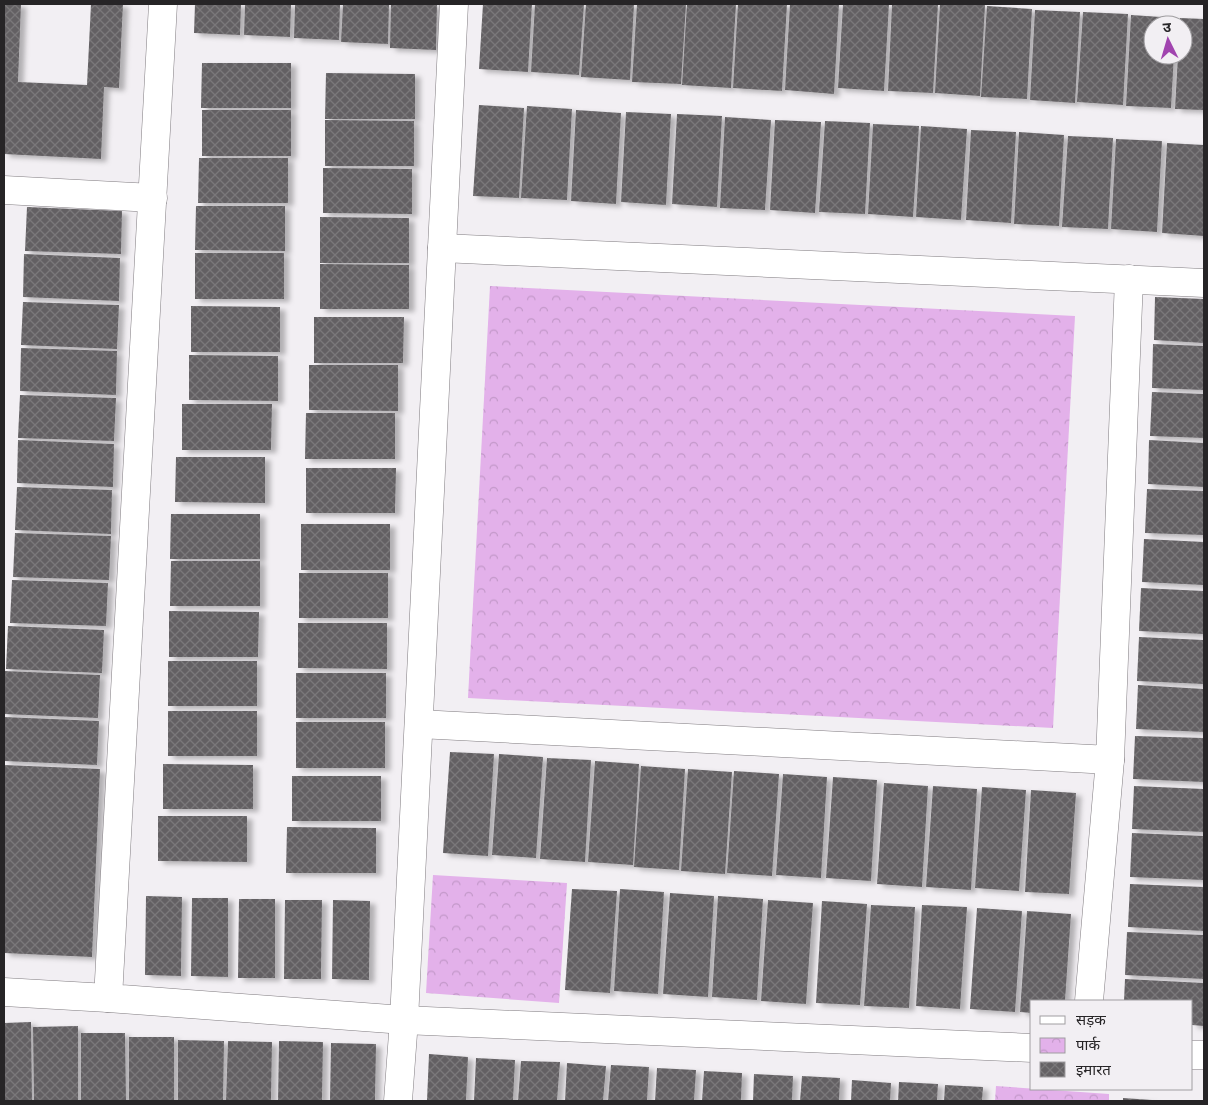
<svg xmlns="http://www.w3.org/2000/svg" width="1208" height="1105" viewBox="0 0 1208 1105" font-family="Commissioner,'Noto Sans Devanagari',sans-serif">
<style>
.park{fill:url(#park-crowns)}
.building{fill:url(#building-cross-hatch);filter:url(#shadow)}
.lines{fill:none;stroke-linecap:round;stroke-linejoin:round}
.minor-casing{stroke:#807c80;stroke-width:29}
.minor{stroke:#fff;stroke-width:28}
</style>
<defs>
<pattern id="park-crowns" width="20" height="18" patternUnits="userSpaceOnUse" patternTransform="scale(1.25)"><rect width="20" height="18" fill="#e3b1ea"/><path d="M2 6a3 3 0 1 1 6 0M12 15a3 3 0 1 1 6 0" fill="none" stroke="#c398c9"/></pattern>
<pattern id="building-cross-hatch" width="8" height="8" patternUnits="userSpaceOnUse" patternTransform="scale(1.25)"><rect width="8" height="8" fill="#646164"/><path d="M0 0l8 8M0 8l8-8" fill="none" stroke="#7a787a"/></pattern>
<filter id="shadow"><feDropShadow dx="5.5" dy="3" stdDeviation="2.5" flood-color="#0004"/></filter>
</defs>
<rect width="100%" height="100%" fill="#f2eff3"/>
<g class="park">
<path d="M 490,286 L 1075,316 L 1053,728 L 468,698 Z"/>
<path d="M 433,875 L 567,883 L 559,1003 L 426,993 Z"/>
<path d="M 996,1086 L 1109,1094 L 1109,1101 L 995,1101 Z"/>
</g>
<g class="building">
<path d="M 4,4 L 21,4 L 18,82 L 87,85 L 91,4 L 123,4 L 119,88 L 104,87 L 101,159 L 4,154 Z"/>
<path d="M 195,4 L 241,4 L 240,35 L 194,33 Z"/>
<path d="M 245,4 L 291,4 L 290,37 L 244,35 Z"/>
<path d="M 295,4 L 340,4 L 339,40 L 294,38 Z"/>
<path d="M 343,4 L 389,4 L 388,44 L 341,42 Z"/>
<path d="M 391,4 L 437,4 L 436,50 L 390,48 Z"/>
<path d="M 483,4 L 532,4 L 528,72 L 479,69 Z"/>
<path d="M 535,4 L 584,4 L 579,75 L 531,72 Z"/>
<path d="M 586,4 L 634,4 L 630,80 L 581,77 Z"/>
<path d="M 637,4 L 686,4 L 681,84 L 632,82 Z"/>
<path d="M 687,4 L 736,4 L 731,88 L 682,85 Z"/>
<path d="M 738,4 L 787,4 L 782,91 L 733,88 Z"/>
<path d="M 790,4 L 839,4 L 834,94 L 785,90 Z"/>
<path d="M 843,4 L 889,4 L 884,91 L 838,88 Z"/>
<path d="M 892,4 L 938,4 L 933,93 L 888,91 Z"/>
<path d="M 940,4 L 985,5 L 980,96 L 935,93 Z"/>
<path d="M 987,6 L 1032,9 L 1027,99 L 981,97 Z"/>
<path d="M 1035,10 L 1080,12 L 1075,103 L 1030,100 Z"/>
<path d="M 1083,12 L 1128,14 L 1123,105 L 1077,102 Z"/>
<path d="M 1131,15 L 1176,18 L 1176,25 L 1153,25 L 1153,55 L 1174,55 L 1171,108 L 1126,106 Z"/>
<path d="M 1180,18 L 1204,19 L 1204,110 L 1175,109 L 1178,55 L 1183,55 L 1183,25 L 1180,25 Z"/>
<path d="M 202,63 L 291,63 L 291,108 L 201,108 Z"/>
<path d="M 326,73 L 415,74 L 415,119 L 325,119 Z"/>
<path d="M 479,105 L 524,108 L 519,198 L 473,196 Z"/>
<path d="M 527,106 L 572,109 L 567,200 L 521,198 Z"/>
<rect x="202" y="110" width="89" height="46"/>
<path d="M 576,110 L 621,113 L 616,204 L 571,201 Z"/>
<path d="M 626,112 L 671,114 L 666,205 L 621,202 Z"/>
<path d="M 677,114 L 722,116 L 717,207 L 672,204 Z"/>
<path d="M 725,117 L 771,120 L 765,210 L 720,208 Z"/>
<path d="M 325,120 L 414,121 L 414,166 L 325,166 Z"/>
<path d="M 775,120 L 821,122 L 815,213 L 770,210 Z"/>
<path d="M 825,121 L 870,123 L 865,214 L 819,212 Z"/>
<path d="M 873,124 L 919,126 L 913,217 L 868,214 Z"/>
<path d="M 921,126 L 967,129 L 961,220 L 916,217 Z"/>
<path d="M 971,130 L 1016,132 L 1011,223 L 966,220 Z"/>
<path d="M 1019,132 L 1064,135 L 1059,226 L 1014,224 Z"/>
<path d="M 1068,136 L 1113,138 L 1108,229 L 1062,227 Z"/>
<path d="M 1116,139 L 1162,141 L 1157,232 L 1111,229 Z"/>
<path d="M 1167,143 L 1204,145 L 1204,236 L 1162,233 Z"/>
<path d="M 199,158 L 288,158 L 288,203 L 198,203 Z"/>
<path d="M 323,168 L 412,169 L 412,214 L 323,213 Z"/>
<path d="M 196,206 L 285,206 L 285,251 L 195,250 Z"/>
<path d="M 27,207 L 122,211 L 121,254 L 25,251 Z"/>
<path d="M 320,217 L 409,218 L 409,263 L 320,263 Z"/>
<rect x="195" y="253" width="89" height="46"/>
<path d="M 24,254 L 120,258 L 119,301 L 23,297 Z"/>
<path d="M 320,264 L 409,265 L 409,309 L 320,309 Z"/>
<path d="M 1155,297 L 1204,299 L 1204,343 L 1154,340 Z"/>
<path d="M 23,302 L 119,305 L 117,349 L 21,345 Z"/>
<path d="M 191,306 L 280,307 L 280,352 L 191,352 Z"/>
<path d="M 314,317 L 404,317 L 403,363 L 314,363 Z"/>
<path d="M 1153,344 L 1204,346 L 1204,390 L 1152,388 Z"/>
<path d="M 21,348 L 117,351 L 116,395 L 20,391 Z"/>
<path d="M 189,355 L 278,356 L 278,401 L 189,400 Z"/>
<path d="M 309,365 L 398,365 L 398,411 L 309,410 Z"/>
<path d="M 1152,392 L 1204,394 L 1204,438 L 1150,436 Z"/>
<path d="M 20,395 L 116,398 L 114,441 L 18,438 Z"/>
<path d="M 182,404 L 272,404 L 271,450 L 182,450 Z"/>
<path d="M 306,413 L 395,413 L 395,459 L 305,459 Z"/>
<path d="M 18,440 L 114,444 L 113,487 L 17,483 Z"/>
<path d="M 1149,440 L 1204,443 L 1204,487 L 1148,484 Z"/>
<path d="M 176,457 L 265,457 L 265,503 L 175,502 Z"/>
<path d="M 306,468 L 396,468 L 395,513 L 306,513 Z"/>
<path d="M 17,487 L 112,490 L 111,534 L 15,530 Z"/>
<path d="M 1147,489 L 1204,491 L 1204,535 L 1145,533 Z"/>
<path d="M 171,514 L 260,514 L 260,559 L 170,559 Z"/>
<rect x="301" y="524" width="89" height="46"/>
<path d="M 15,533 L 111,536 L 109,580 L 13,577 Z"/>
<path d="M 1144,539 L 1204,542 L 1204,585 L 1142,582 Z"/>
<path d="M 171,561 L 260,561 L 260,606 L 170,606 Z"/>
<rect x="299" y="573" width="89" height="45"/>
<path d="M 12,580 L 108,583 L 106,626 L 10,623 Z"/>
<path d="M 1141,588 L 1204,591 L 1204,634 L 1139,631 Z"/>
<path d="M 169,611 L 259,612 L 258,657 L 169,657 Z"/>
<path d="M 298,623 L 387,623 L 387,669 L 298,668 Z"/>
<path d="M 8,626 L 104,630 L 102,673 L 6,669 Z"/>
<path d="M 1139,637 L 1204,640 L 1204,684 L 1137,681 Z"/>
<rect x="168" y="661" width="89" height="45"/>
<path d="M 4,671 L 100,675 L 98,718 L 4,714 Z"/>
<rect x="296" y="673" width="90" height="45"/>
<path d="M 1138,685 L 1204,689 L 1204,732 L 1136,729 Z"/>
<rect x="168" y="711" width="89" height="45"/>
<path d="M 4,717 L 99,721 L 97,765 L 4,761 Z"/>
<rect x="296" y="722" width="89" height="46"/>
<path d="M 1135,736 L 1204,738 L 1204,782 L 1133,779 Z"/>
<path d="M 450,752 L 494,754 L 488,856 L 443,853 Z"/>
<path d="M 499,754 L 543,757 L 536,858 L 492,855 Z"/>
<path d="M 547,758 L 591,760 L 585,862 L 540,859 Z"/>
<path d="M 595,761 L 639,764 L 633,865 L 588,862 Z"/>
<path d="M 163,764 L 253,765 L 253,809 L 163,809 Z"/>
<path d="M 4,765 L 100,769 L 92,957 L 4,953 Z"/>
<path d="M 641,766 L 685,769 L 679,870 L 634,867 Z"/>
<path d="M 688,769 L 732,772 L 725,874 L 681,871 Z"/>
<path d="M 734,771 L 779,774 L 772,876 L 727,873 Z"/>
<path d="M 783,774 L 827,777 L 821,878 L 776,875 Z"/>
<rect x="292" y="776" width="89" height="45"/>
<path d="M 833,777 L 877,780 L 871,881 L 826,878 Z"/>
<path d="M 884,783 L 928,786 L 922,887 L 877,884 Z"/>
<path d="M 933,786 L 977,789 L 971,890 L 926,887 Z"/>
<path d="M 1134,786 L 1204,789 L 1204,832 L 1132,829 Z"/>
<path d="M 982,787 L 1026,790 L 1019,891 L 975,888 Z"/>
<path d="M 1031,790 L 1076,793 L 1069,894 L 1025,892 Z"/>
<path d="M 158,816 L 247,816 L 247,862 L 158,861 Z"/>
<path d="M 287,827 L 376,828 L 376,873 L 286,873 Z"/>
<path d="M 1132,833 L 1204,836 L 1204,880 L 1130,877 Z"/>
<path d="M 1130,884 L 1204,887 L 1204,931 L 1128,927 Z"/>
<path d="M 572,889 L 617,891 L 610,993 L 565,990 Z"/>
<path d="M 620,889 L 664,892 L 658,994 L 614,991 Z"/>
<path d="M 670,893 L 714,896 L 708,997 L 663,994 Z"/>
<path d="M 146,896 L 182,897 L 181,976 L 145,975 Z"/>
<path d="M 718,896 L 763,899 L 757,1000 L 712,997 Z"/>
<path d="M 192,898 L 228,898 L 228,977 L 191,976 Z"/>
<path d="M 239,899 L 275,899 L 275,978 L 238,978 Z"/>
<path d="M 285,900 L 322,900 L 321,979 L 284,979 Z"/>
<path d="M 333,900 L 370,901 L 369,980 L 332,979 Z"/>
<path d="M 768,900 L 813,903 L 806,1004 L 761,1001 Z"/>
<path d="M 822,901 L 867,904 L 860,1005 L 816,1003 Z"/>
<path d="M 871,905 L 915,907 L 909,1008 L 864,1006 Z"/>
<path d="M 922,905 L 967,907 L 960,1009 L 916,1006 Z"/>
<path d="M 977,908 L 1022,911 L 1015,1012 L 970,1009 Z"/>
<path d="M 1027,911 L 1071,914 L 1065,1001 L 1032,1001 L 1032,1013 L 1020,1012 Z"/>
<path d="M 1127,932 L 1204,935 L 1204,979 L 1125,975 Z"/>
<path d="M 1125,979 L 1204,983 L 1204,1026 L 1192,1025 L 1192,1001 L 1124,1001 Z"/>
<path d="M 31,1022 L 32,1101 L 4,1101 L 4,1023 Z"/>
<path d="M 78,1026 L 78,1101 L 34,1101 L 33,1027 Z"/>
<path d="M 81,1033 L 125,1033 L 126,1101 L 81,1101 Z"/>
<rect x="129" y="1037" width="45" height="64"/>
<path d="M 178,1040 L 224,1041 L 223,1101 L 178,1101 Z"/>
<path d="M 228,1041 L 272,1042 L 271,1101 L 226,1101 Z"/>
<path d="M 279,1041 L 323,1042 L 322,1101 L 278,1101 Z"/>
<path d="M 331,1043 L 376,1044 L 375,1101 L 330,1101 Z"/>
<path d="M 429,1054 L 468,1057 L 466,1101 L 427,1101 Z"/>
<path d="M 476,1058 L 515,1060 L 513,1101 L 474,1101 Z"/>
<path d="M 521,1061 L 560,1062 L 557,1101 L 518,1101 Z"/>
<path d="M 567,1063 L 606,1066 L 603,1101 L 565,1101 Z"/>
<path d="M 611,1065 L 649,1067 L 647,1101 L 608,1101 Z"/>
<path d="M 657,1068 L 696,1070 L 694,1101 L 655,1101 Z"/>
<path d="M 704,1071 L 742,1073 L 741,1101 L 702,1101 Z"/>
<path d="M 754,1074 L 793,1076 L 792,1101 L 753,1101 Z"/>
<path d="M 802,1076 L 840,1078 L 839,1101 L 800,1101 Z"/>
<path d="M 852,1080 L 891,1083 L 890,1101 L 851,1101 Z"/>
<path d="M 899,1082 L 938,1084 L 937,1101 L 898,1101 Z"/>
<path d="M 945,1085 L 983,1087 L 982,1101 L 944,1101 Z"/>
<path d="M 1123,1098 L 1152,1100 L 1152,1101 L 1123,1101 Z"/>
</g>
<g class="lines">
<defs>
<g id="minor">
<path d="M 163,4 L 108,998 L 404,1020 L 1032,1048"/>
<path d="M 4,190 L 153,198"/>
<path d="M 442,248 L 1204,283"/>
<path d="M 419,724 L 1110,760 L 1129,279"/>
<path d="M 4,992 L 108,998"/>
<path d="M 1089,1001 L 1110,760"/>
<path d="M 1192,1055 L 1204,1055"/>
<path d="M 398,1101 L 404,1020 L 454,4"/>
</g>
</defs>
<use href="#minor" class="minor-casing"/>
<use href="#minor" class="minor"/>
</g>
<rect width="1208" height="1105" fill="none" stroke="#262426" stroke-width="10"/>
<rect x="1030" y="1000" width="162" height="90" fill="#f2eff3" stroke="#a09ea1"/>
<rect x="1040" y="1016" width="25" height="8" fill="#ffffff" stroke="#a09ea1"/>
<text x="1076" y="1025" font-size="15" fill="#262426">सड़क</text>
<rect x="1040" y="1038" width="25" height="15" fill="url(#park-crowns)" stroke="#a09ea1"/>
<text x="1076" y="1050" font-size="15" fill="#262426">पार्क</text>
<rect x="1040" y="1062" width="25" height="15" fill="url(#building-cross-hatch)" stroke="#a09ea1"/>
<text x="1076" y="1075" font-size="15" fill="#262426">इमारत</text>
<g transform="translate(1168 40) rotate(355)"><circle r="24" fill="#f2eff3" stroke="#a09ea1"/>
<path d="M0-4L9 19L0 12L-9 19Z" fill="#a144af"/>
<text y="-8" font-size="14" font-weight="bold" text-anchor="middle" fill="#262426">उ</text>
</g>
</svg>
